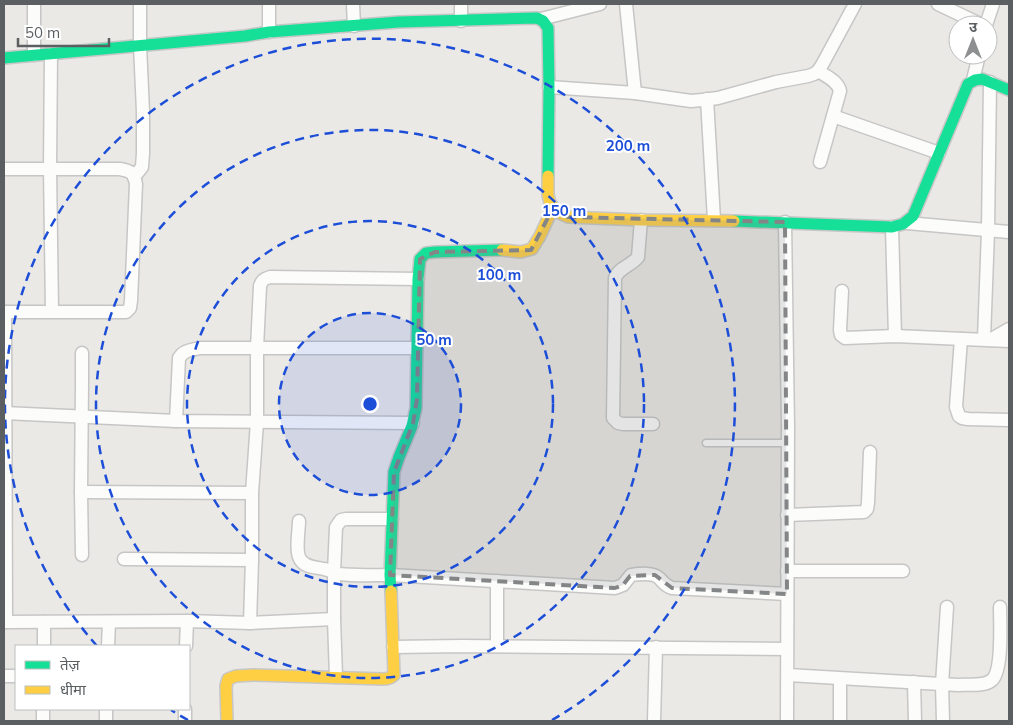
<svg xmlns="http://www.w3.org/2000/svg" width="1013" height="725" viewBox="0 0 1013 725" font-family="Mulish,'Noto Sans Devanagari',sans-serif">
<style>
.lines{fill:none;stroke-linecap:round;stroke-linejoin:round}
.lane-casing{stroke:#c6c6c6;stroke-width:9}
.street-casing{stroke:#c6c6c6;stroke-width:15}
.fast-casing{stroke:#c7c7c7;stroke-width:14}
.slow-casing{stroke:#c7c7c7;stroke-width:14}
.lane{stroke:#fcfcfb;stroke-width:6}
.street{stroke:#fcfcfb;stroke-width:12}
.fast{stroke:#16e098;stroke-width:11}
.slow{stroke:#ffcf43;stroke-width:11}
.marked{fill:#838587;fill-opacity:0.2;stroke:#838587;stroke-width:4;stroke-dasharray:10 6;stroke-linejoin:round}
.ring{fill:none;stroke:#1d4ed8;stroke-width:2.5;stroke-dasharray:9 6}
.centre{fill:#1d4ed8;stroke:#fff;stroke-width:2.5}
.ring-label{font-size:15px;text-anchor:middle;font-weight:bold;fill:#1d4ed8;stroke:#fff;stroke-width:4;stroke-linejoin:round;paint-order:stroke}
</style>
<rect width="100%" height="100%" fill="#ebe9e5"/>
<g class="lines">
<defs>
<path id="lane" d="M 706,443 L 788,443"/>
<g id="street">
<path d="M 34,4 L 34,55"/>
<path d="M 269,4 L 269,32"/>
<path d="M 353,4 L 354,26"/>
<path d="M 461,4 L 461,21"/>
<path d="M 626,4 L 635,93"/>
<path d="M 938,4 L 982,25"/>
<path d="M 541,19 L 600,4"/>
<path d="M 986,25 L 993,4"/>
<path d="M 51,54 L 50,168 L 52,311"/>
<path d="M 818,71 C 826,76 838,81 840,91 L 820,162"/>
<path d="M 973,80 L 979,55"/>
<path d="M 549,87 L 635,93 L 691,101 L 702,100 L 718,98 L 776,82 L 808,76 L 814,74 L 818,71 L 822,65 L 855,4"/>
<path d="M 707,99 L 714,220"/>
<path d="M 833,116 L 939,153"/>
<path d="M 4,169 L 120,169 C 131,171 134,173 136,184 L 131,301 L 130,308 L 126,312 L 4,312"/>
<path d="M 134,177 L 142,167 L 143,153 L 143,112 L 140,45 L 140,4"/>
<path d="M 641,220 L 638,257 C 631,266 619,267 615,278 L 613,418 L 618,423 L 623,424 L 653,424"/>
<path d="M 785,222 L 788,427 L 787,721"/>
<path d="M 907,223 L 1009,232"/>
<path d="M 892,227 L 895,336"/>
<path d="M 842,291 L 840,330 L 841,335 L 845,338 L 895,336 L 1009,341"/>
<path d="M 5,312 L 6,622"/>
<path d="M 961,339 L 956,407 L 959,416 L 962,418 L 968,419 L 1009,420"/>
<path d="M 984,339 L 988,231 L 990,82"/>
<path d="M 990,340 L 1009,329"/>
<path d="M 82,353 L 82,382 L 81,492 L 82,555"/>
<path d="M 4,413 L 176,421 L 413,423"/>
<path d="M 176,421 L 179,358 C 184,350 192,350 200,348 L 416,348"/>
<path d="M 81,492 L 252,493"/>
<path d="M 787,515 L 864,512 L 867,509 L 868,503 L 870,452"/>
<path d="M 299,521 C 299,531 295,551 300,559 C 305,568 316,567 324,569 C 330,570 334,573 339,574 C 356,576 373,575 390,575 L 615,588 L 623,585 L 631,575 C 639,574 653,572 659,578 C 664,583 665,586 672,588 L 787,594"/>
<path d="M 124,559 L 252,560"/>
<path d="M 787,571 L 903,571"/>
<path d="M 497,581 L 497,646"/>
<path d="M 4,622 L 187,621 L 250,623 L 334,619"/>
<path d="M 44,622 L 44,646"/>
<path d="M 250,623 L 252,560 L 252,493 L 257,422 L 257,348 L 260,286 C 262,280 264,279 270,277 L 418,279"/>
<path d="M 108,646 L 109,622"/>
<path d="M 186,646 L 187,621"/>
<path d="M 393,647 L 463,646 L 787,649"/>
<path d="M 788,675 L 958,685 C 968,684 984,687 992,680 C 1003,670 1000,622 1000,607"/>
<path d="M 4,676 L 16,676"/>
<path d="M 336,677 L 334,619 L 334,572 L 336,527 L 341,520 L 346,519 L 392,519"/>
<path d="M 840,679 L 840,721"/>
<path d="M 914,682 L 915,721"/>
<path d="M 43,721 L 43,709"/>
<path d="M 106,721 L 106,709"/>
<path d="M 185,721 L 185,709"/>
<path d="M 654,721 L 656,647"/>
<path d="M 943,721 L 942,684 L 947,607"/>
</g>
<g id="fast">
<path d="M 4,58 L 245,36 L 269,32 L 399,22 L 537,18 L 543,21 L 548,28 L 549,87 L 548,176"/>
<path d="M 734,221 L 892,227 L 903,224 L 913,216 L 968,84 L 975,80 L 982,79 L 1009,90"/>
<path d="M 391,591 L 390,575 L 394,472 L 399,457 L 412,426 L 416,408 L 418,279 L 420,259 L 426,253 L 435,252 L 502,250"/>
</g>
<g id="slow">
<path d="M 548,176 L 548,195 L 550,203 L 557,212 L 568,217 L 641,220 L 734,221"/>
<path d="M 502,250 L 521,252 L 532,249 L 540,236 L 553,208"/>
<path d="M 227,721 L 226,686 L 228,679 L 236,676 L 253,675 L 383,679 C 387,679 391,678 394,675 L 391,591"/>
</g>
</defs>
<use href="#lane" class="lane-casing"/>
<use href="#street" class="street-casing"/>
<use href="#fast" class="fast-casing"/>
<use href="#slow" class="slow-casing"/>
<use href="#lane" class="lane"/>
<use href="#street" class="street"/>
<use href="#fast" class="fast"/>
<use href="#slow" class="slow"/>
</g>
<path class="marked" d="M 553,208 L 568,217 L 785,222 L 787,594 L 672,588 L 655,575 L 630,576 L 623,585 L 615,588 L 390,575 L 394,472 L 413,423 L 417,399 L 420,259 L 435,252 L 531,250 Z"/>
<circle cx="370" cy="404" r="91" fill="#1d4ed8" fill-opacity=".12"/>
<g class="ring">
<circle cx="370" cy="404" r="91"/>
<circle cx="370" cy="404" r="183"/>
<circle cx="370" cy="404" r="274"/>
<path d="M188 720A365 365 0 0 1 171 710M97 646A365 365 0 1 1 552 720"/>
</g>
<circle cx="370" cy="404" r="8" class="centre"/>
<g class="ring-label">
<text x="628" y="151">200 m</text>
<text x="564" y="216">150 m</text>
<text x="499" y="280">100 m</text>
<text x="434" y="345">50 m</text>
</g>
<rect width="1013" height="725" fill="none" stroke="#5b5f62" stroke-width="10"/>
<rect x="15" y="645" width="175" height="65" fill="#ffffff" stroke="#bdbfc0"/>
<rect x="25" y="661" width="25" height="8" fill="#16e098" stroke="#bdbfc0"/>
<text x="60" y="670" font-size="15" fill="#5b5f62">तेज़</text>
<rect x="25" y="686" width="25" height="8" fill="#ffcf43" stroke="#bdbfc0"/>
<text x="60" y="695" font-size="15" fill="#5b5f62">धीमा</text>
<g transform="translate(973 40)"><circle r="24" fill="#ffffff" stroke="#bdbfc0"/>
<path d="M0-4L9 19L0 12L-9 19Z" fill="#8d8f90"/>
<text y="-8" font-size="14" font-weight="bold" text-anchor="middle" fill="#5b5f62">उ</text>
</g>
<path d="M18 38v8h91v-8" fill="none" stroke="#5b5f62" stroke-width="2.5"/>
<text x="25" y="38" font-size="15" fill="#5b5f62" stroke="#ffffff" stroke-width="4" paint-order="stroke">50 m</text>
</svg>
